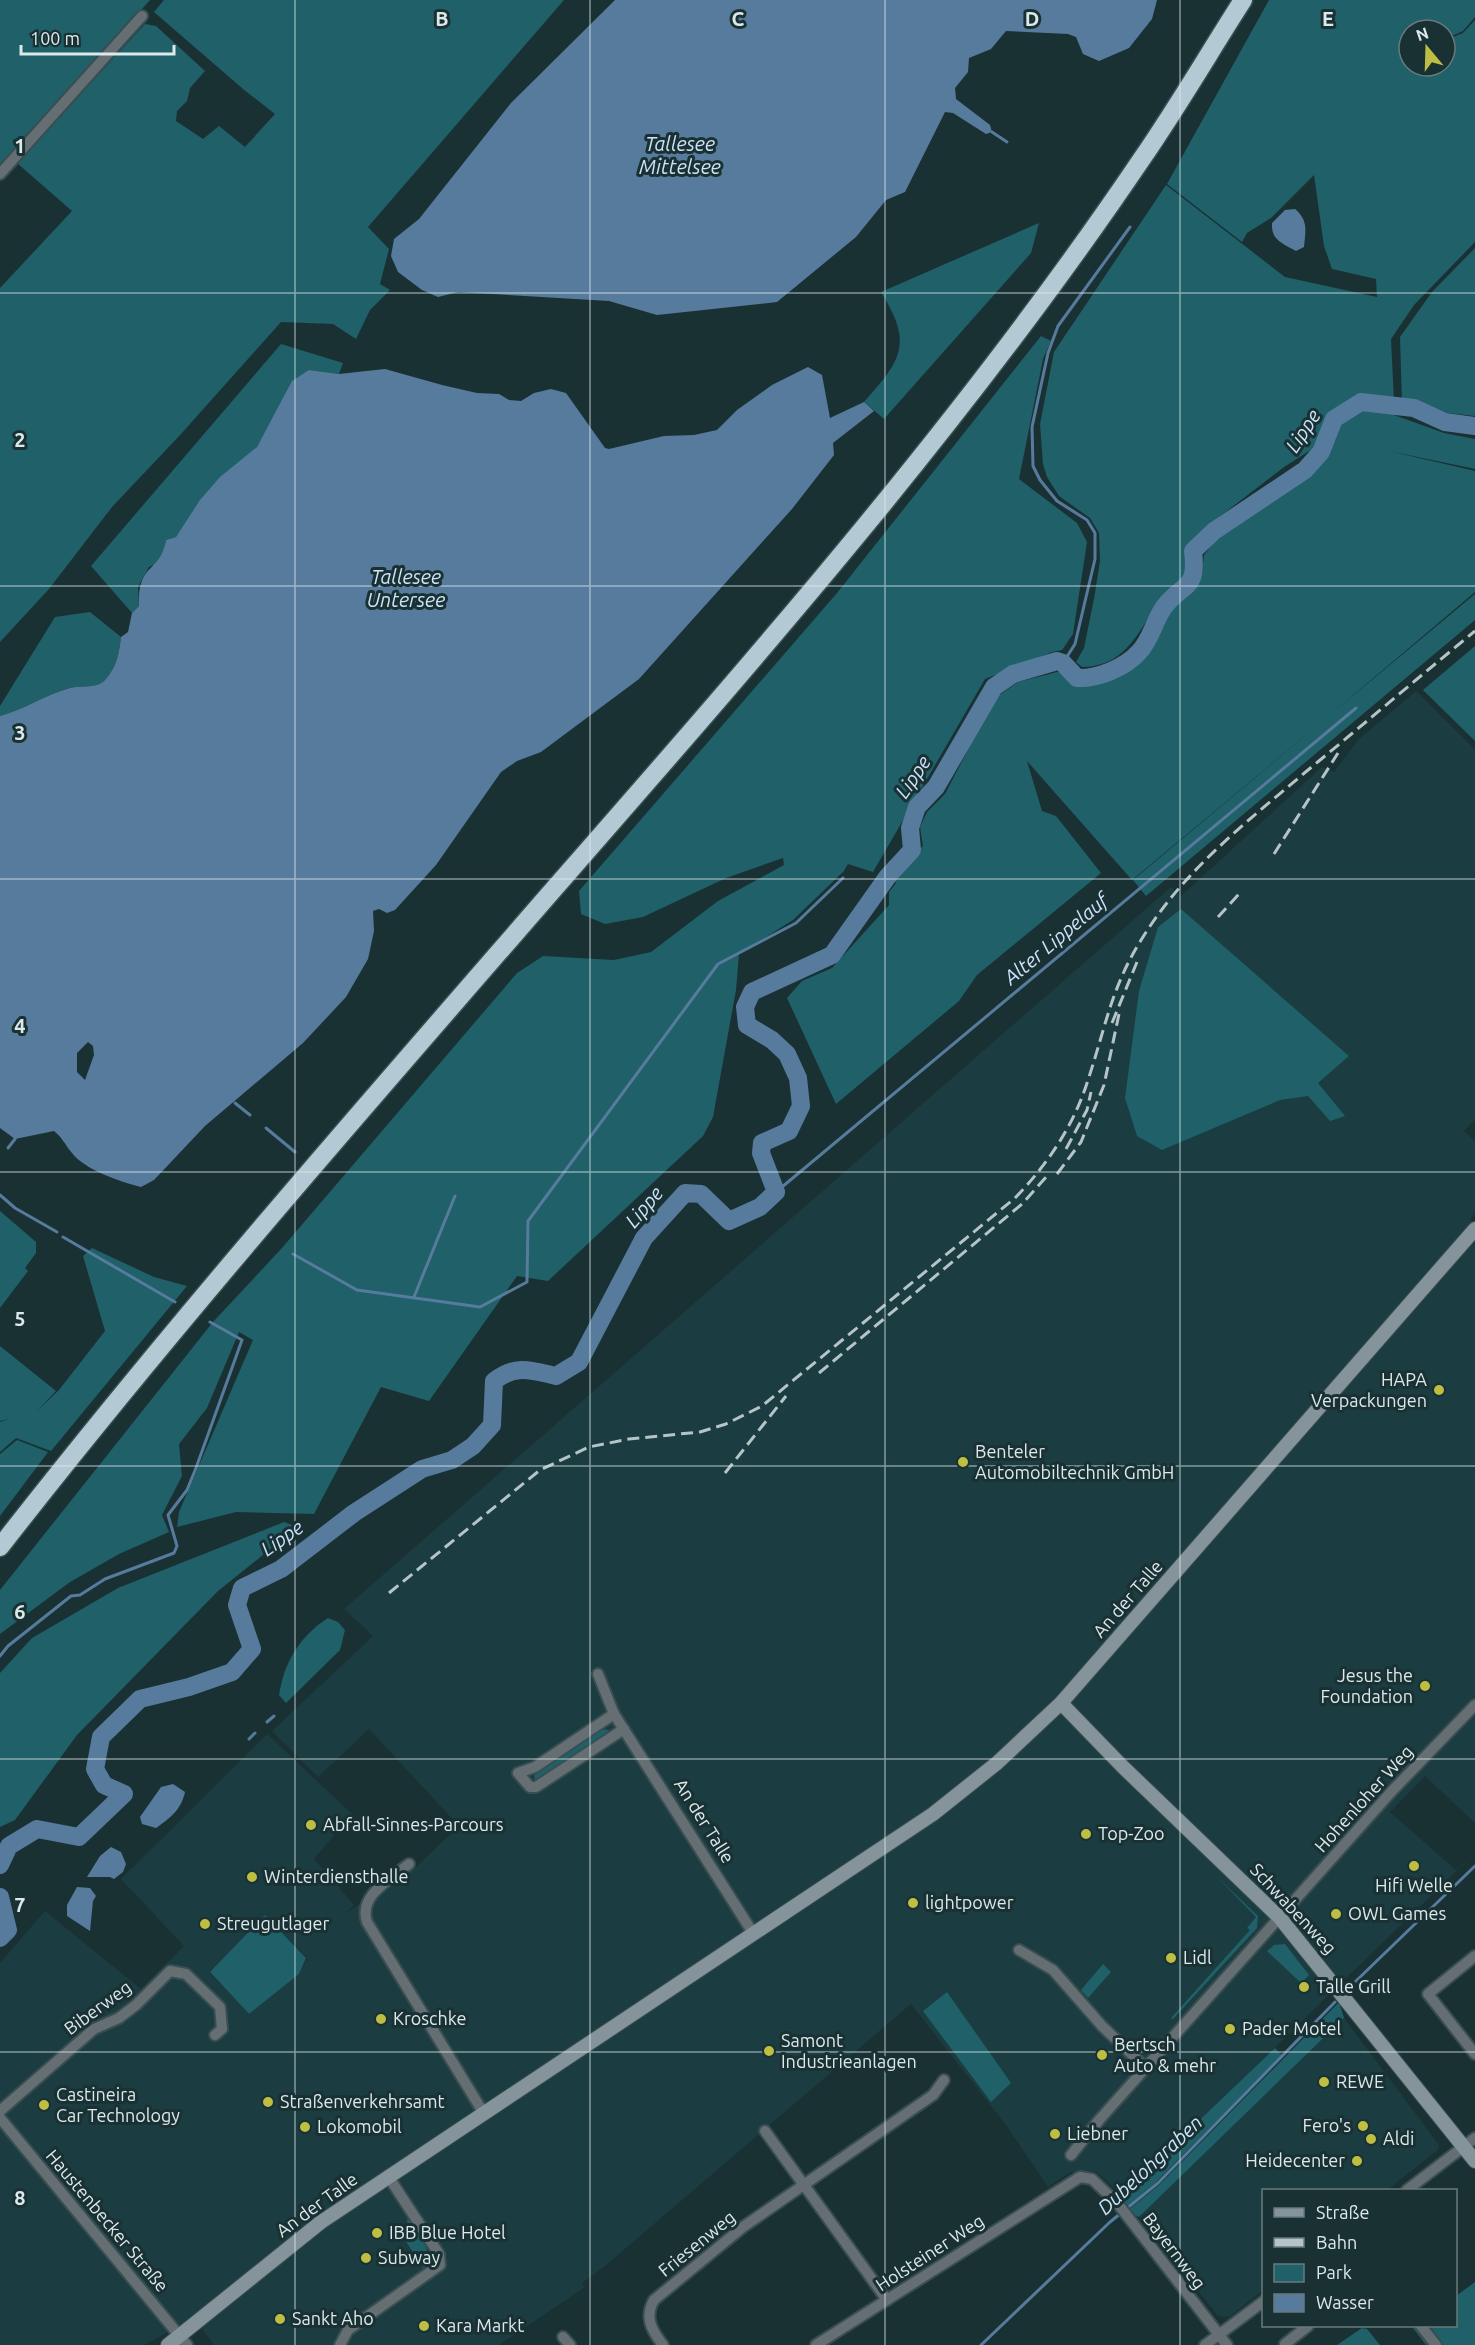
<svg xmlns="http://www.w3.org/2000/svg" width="1475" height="2345" viewBox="0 0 1475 2345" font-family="Ubuntu,sans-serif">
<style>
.built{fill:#1b3c40;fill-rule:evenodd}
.green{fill:#1f6069}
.water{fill:#577b9d;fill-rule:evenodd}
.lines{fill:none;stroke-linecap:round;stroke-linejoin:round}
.stream{stroke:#577b9d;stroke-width:3}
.river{stroke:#577b9d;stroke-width:18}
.street-casing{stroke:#394e51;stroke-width:14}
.secondary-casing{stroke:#394e51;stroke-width:16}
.highway-casing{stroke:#394e51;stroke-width:21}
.street{stroke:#656f73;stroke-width:10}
.secondary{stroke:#85949b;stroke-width:14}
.highway{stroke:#b3cad5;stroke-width:18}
.rail{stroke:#b5c4c6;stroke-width:3;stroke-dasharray:12 6;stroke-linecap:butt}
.grid{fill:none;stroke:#dce9eb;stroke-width:1.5;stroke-opacity:0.55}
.poi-dot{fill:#bebf42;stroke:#1a3134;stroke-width:2}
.labels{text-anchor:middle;stroke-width:6;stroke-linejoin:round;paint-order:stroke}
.poi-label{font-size:18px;fill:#dce9eb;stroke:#1a3134;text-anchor:start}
.street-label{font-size:18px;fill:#dce9eb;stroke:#1a3134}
.water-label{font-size:20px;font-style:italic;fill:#cce3f9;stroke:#1a3134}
.grid-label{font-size:20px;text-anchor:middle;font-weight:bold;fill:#dce9eb;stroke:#1a3134;stroke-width:6;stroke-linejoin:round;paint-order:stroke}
</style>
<rect width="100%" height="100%" fill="#1a3134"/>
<g class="built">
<path d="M 1416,691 L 1475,749 L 1475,1119 L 1464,1131 L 1475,1141 L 1475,1213 L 1470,1220 L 1475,1225 L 1475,1823 L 1425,1776 L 1390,1812 L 1456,1870 L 1475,1853 L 1122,2196 L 1097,2172 L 1080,2170 L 1069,2173 L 1048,2187 L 1006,2125 L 911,2004 L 605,2266 L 582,2283 L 585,2287 L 499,2345 L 214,2345 L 194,2318 L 144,2345 L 0,2345 L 0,1963 L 45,1911 L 141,1989 L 184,1946 L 121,1879 L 267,1734 L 352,1814 L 314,1859 L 354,1905 L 346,1913 L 415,1868 L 459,1826 L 369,1729 L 318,1777 L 272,1731 L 373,1636 L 344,1609 L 1171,887 L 1181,896 L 1322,767 L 1334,772 L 1359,739 ZM 265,1915 L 307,1958 L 299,1974 L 249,2014 L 210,1973 Z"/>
<path d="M 1344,2018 L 1439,2145 L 1438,2150 L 1387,2190 L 1264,2190 L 1263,2290 L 1229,2317 L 1218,2316 L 1139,2217 Z"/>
</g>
<g class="green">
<path d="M 0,0 L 150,0 L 0,167 Z"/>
<path d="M 164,0 L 564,0 L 368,227 L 389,249 L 380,284 L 390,290 L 370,310 L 356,339 L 333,324 L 281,322 L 181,434 L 112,507 L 49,589 L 0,642 L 0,288 L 72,211 L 17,163 L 145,24 L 156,26 L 205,71 L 190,88 L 187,101 L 177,111 L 176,121 L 203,139 L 219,126 L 245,147 L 275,114 L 243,89 L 154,12 Z"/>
<path d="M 1269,0 L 1475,0 L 1475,17 L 1463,31 L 1445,39 L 1445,30 L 1411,30 L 1404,24 L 1410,30 L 1409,66 L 1445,66 L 1445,40 L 1463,33 L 1475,20 L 1475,242 L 1414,305 L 1391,339 L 1394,402 L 1358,397 L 1330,414 L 1314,448 L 1284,467 L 1210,524 L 1188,548 C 1188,564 1189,579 1175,590 C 1169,595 1161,599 1157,605 C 1137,635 1123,667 1082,667 L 1076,662 L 1084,648 L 1094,599 L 1100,561 L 1099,533 L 1090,518 L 1059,496 L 1047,477 L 1043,464 L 1040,424 L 1054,352 L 1166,185 L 1285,277 L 1377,297 L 1376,279 L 1332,269 L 1324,246 L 1314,175 L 1271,218 L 1247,233 L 1242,242 L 1167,184 Z"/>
<path d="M 1039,223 L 1031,253 L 884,419 L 864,402 C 902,360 913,343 881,292 Z"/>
<path d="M 1475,248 L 1475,416 L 1448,413 L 1418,401 L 1402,402 L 1400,337 L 1432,292 Z"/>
<path d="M 1041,336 L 1051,341 L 1043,359 L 1019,479 L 1077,523 L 1087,542 L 1073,634 L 1062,650 L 1052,652 L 985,679 L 873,872 L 848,864 L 844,871 L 793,920 L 739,954 L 736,990 L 713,1117 L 703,1136 L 548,1281 L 517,1276 L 429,1401 L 381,1387 L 314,1514 L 236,1512 L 177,1527 L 179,1512 L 253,1340 L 239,1332 L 207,1408 L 179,1444 L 182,1476 L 162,1515 L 169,1532 L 119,1554 L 70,1582 L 0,1634 L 0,1590 L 213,1322 L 282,1248 L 517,973 L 543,956 L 614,960 L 651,952 L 718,901 L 784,865 L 783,858 L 726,878 L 643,917 L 605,924 L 581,914 L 579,891 L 837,593 Z"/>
<path d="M 281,344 L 343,363 L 339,374 L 309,370 L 273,419 L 257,447 L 176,537 L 166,540 C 164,552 162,562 149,567 L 138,587 L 139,606 L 132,613 L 91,566 Z"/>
<path d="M 1394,409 L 1394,415 L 1444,433 L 1475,439 L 1475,469 L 1389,451 L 1475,471 L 1475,592 L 1331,714 L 1475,594 L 1475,620 L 1146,896 L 1133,880 L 1329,716 L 1132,880 L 1027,761 L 1042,811 L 1056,816 L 1101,873 L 977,975 L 959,1001 L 836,1104 L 787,998 L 802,981 L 832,968 L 889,905 L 889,892 L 896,883 L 892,878 L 923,846 L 920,827 L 927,812 L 945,794 L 995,698 L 1018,682 L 1061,671 L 1074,679 L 1092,682 L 1115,675 L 1142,655 L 1167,610 L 1202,574 L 1204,555 L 1218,537 L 1295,482 L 1335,441 L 1339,425 L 1362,410 Z"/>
<path d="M 90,612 L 121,637 C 119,653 117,667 105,680 C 97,689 81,685 70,688 C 45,695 25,709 0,716 L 0,706 L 55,617 Z"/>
<path d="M 1475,646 L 1475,741 L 1423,690 Z"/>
<path d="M 1181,909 L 1349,1056 L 1318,1083 L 1345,1116 L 1330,1121 L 1308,1096 L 1280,1100 L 1162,1150 L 1137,1136 L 1125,1098 L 1139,991 L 1158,927 Z"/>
<path d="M 0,1211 L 36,1242 L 36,1253 L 25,1268 L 28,1271 L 0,1308 Z"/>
<path d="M 92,1248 L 154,1277 L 187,1286 L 51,1451 L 16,1438 L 0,1452 L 0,1422 L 8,1419 L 0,1421 L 0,1346 L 56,1391 L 37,1411 L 59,1390 L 105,1331 L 83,1256 Z"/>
<path d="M 17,1440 L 48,1452 L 0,1516 L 0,1454 Z"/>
<path d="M 284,1522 L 298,1527 L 218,1591 L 77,1735 L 15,1820 L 0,1827 L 0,1673 L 32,1638 L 118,1588 Z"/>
<path d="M 328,1618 L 338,1622 L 345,1630 L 340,1650 L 286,1703 L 279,1695 C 284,1662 300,1636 328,1618 Z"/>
<path d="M 602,1729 L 609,1730 L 607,1736 L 538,1782 L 535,1780 L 534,1775 Z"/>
<path d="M 1216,1876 L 1258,1916 L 1257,1928 L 1173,2019 L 1171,2018 L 1250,1930 L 1247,1928 L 1256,1917 Z"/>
<path d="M 265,1915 L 306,1958 L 299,1974 L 249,2014 L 210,1972 Z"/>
<path d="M 1285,1944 L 1309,1975 L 1301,1983 L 1267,1951 L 1274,1945 Z"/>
<path d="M 1103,1964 L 1111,1972 L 1088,1998 L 1081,1990 Z"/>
<path d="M 947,1992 L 1011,2083 L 991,2102 L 923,2011 Z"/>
<path d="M 1339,2002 L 1344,2018 L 1139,2217 L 1127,2211 L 1159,2185 Z"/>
<path d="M 1275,2048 L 1282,2055 L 1155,2183 L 1125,2208 L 1118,2198 Z"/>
<path d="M 408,2215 C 420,2234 434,2247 424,2269 L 405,2240 L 415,2233 L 407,2222 Z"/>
<path d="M 1475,2282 L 1475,2345 L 1426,2345 L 1413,2328 L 1417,2326 L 1456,2326 L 1456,2296 Z"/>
<path d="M 1362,2328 L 1367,2329 L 1380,2345 L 1337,2345 Z"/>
</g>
<g class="water">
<path d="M 615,0 L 1157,0 L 1152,19 L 1129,48 L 1099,61 L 1083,54 L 1076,37 L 1068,34 L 1006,31 L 991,49 L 969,58 L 968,72 L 955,88 L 956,99 L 990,125 L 992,132 L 986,134 L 953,113 L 945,112 L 905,192 L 886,200 L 856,237 L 777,302 L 657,315 L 609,301 L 458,292 L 438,297 L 422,290 L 398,272 L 391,256 L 394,239 L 419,219 L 511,103 Z"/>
<path d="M 1295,209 C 1308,220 1306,230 1304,247 L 1296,251 C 1282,243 1271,240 1272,223 L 1285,210 Z"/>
<path d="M 808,367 L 822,375 L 830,418 L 864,402 L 874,411 L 833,443 L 834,455 L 792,509 L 639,679 L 541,752 L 517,761 L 501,772 L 436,865 L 395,910 L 387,913 L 379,909 L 373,911 L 374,931 L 368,959 L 346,997 L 303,1043 L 205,1126 L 154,1180 L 141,1187 C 121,1182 85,1170 72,1153 C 65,1145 63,1138 54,1131 L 15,1139 L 0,1128 L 0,716 C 25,709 45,695 70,688 C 81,685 97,689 105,680 C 117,667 119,653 121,637 L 128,632 L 132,613 L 139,606 C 137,562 160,574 166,540 L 176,537 L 200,500 L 220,477 L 257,447 L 292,381 L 309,370 L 339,374 L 385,369 L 442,385 L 477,393 L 499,394 L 509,400 L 521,401 L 534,393 L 551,389 L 566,393 L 605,448 L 609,449 L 664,436 L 694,435 L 717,430 L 737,410 L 772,385 ZM 88,1042 L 93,1046 L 94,1055 L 85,1080 L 77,1072 L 77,1053 Z"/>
<path d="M 173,1784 L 185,1792 C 181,1810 170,1818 156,1828 L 142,1824 L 140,1817 L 161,1787 Z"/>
<path d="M 111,1847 L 121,1852 L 126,1864 L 123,1872 L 114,1879 L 110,1877 L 87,1877 L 100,1856 Z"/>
<path d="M 77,1887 L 90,1888 L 96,1896 L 93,1901 L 90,1931 L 67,1916 L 67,1905 Z"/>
</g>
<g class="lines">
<g class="stream">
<path d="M 992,132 L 1007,142"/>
<path d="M 1063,663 L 1075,644 L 1095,559 L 1095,533 L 1087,520 L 1057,501 L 1040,480 L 1033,466 L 1032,427 L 1048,353 L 1058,326 L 1130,227"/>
<path d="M 235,1103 L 250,1115"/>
<path d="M 266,1128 L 295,1152"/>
<path d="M 8,1148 L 15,1139"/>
<path d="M 776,1192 L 1356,708"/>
<path d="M 0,1195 L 15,1208 L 57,1232"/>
<path d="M 63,1237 L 175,1302"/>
<path d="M 293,1254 L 357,1290 L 480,1307 L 527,1282 L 528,1221 L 718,964 L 796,923 L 843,878"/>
<path d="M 414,1297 L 455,1196"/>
<path d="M 0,1656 L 8,1646 L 71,1596 L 80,1595 L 105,1579 L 174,1553 L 177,1546 L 168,1515 L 187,1490 L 196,1468 L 242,1340 L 210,1322"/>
<path d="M 267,1722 L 274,1716"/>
<path d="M 249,1739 L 255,1733"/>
<path d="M 1356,1981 L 1475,1866"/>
<path d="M 981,2345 L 1110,2222 L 1158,2183 L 1335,2002"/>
</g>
<g class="river">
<path d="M 0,1865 L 9,1846 L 37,1829 L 79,1837 L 124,1794 L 104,1785 L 95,1769 L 101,1737 L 140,1699 L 189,1687 L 232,1672 L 252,1649 L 237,1605 L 242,1588 L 281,1569 L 354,1513 L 422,1469 L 452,1460 L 473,1446 L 492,1425 L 494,1381 C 516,1364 531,1370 556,1376 L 579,1362 L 644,1238 L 685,1193 L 701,1194 L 729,1221 L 760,1207 L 776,1192 L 761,1153 L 762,1143 L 789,1131 L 801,1106 L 798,1078 L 787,1054 L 772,1040 L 747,1025 L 745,1007 L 752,992 L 832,955 L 888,876 L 912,850 L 910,828 L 917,807 L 936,787 L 994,687 L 1013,674 L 1057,661 L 1063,663 L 1077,678 C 1097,679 1125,668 1139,652 C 1151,640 1154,621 1164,607 C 1183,582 1198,591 1193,551 L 1214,531 L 1305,470 L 1321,452 L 1334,419 L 1361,402 L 1414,408 L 1445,422 L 1475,426"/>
<path d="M 0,1897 L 8,1930 L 0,1938"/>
</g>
<defs>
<g id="street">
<path d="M 0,174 L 142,16"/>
<path d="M 598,1674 L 614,1714 L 753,1933"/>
<path d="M 614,1714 L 535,1767 L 518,1773 L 530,1787 L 536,1787 L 624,1729"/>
<path d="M 409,1864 C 391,1879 358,1895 367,1922 L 483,2112"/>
<path d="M 1019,1950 L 1053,1970 L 1102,2026 L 1146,2068"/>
<path d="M 1475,1956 L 1428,1994 L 1475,2054"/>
<path d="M 0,2111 L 94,2029 L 119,2018 L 136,2005 L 170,1971 L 186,1974 L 220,2007 L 222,2029 L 215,2035"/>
<path d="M 0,2118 L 187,2345"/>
<path d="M 765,2131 L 887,2300"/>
<path d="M 1071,2155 L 1100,2119 L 1391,1792 L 1475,1705"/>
<path d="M 1407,2190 L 1475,2138"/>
<path d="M 1421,2326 L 1436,2345"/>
<path d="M 563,2337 L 570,2345"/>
<path d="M 1285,2344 L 1308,2326"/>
<path d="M 340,2345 L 348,2330 L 440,2265 L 439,2254 L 388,2176"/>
<path d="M 663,2345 C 652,2331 644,2317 654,2300 L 743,2227 L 933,2095 L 944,2080"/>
<path d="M 816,2345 L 1080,2177 L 1092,2179 L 1118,2204 L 1227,2345"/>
<path d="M 1205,2345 L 1264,2301"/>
</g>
<g id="secondary">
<path d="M 1061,1703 L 1122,1766 L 1280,1918 L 1475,2161"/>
<path d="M 168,2345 L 321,2222 L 933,1814 L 997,1763 L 1061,1703 L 1475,1229"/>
</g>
<path id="highway" d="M 0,1547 C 174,1324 361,1111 546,898 C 754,660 964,422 1141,160 C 1177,108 1209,53 1243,0"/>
</defs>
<use href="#street" class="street-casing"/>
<use href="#secondary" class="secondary-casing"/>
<use href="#highway" class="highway-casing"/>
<use href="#street" class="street"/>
<use href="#secondary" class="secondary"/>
<use href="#highway" class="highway"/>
<g class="rail">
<path d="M 1274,854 L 1338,753"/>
<path d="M 1218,917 L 1239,894"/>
<path d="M 1112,1023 L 1137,962"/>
<path d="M 1066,1149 L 1087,1110 L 1091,1092"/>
<path d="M 1057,1174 L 1081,1142 L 1104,1085 L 1119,1014"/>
<path d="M 819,1373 L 1022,1204 L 1047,1176"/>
<path d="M 725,1473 L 786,1396"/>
<path d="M 389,1593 L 540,1470 L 589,1447 L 629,1439 L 700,1432 L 726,1424 L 762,1406 L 1015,1198 C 1048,1164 1074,1125 1088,1080 C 1106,1026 1111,987 1143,937 C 1185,869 1248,821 1308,770 C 1364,724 1419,677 1475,631"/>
</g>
</g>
<path class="grid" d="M 295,0 L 295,2345M 590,0 L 590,2345M 885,0 L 885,2345M 1180,0 L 1180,2345M 0,293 L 1475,293M 0,586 L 1475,586M 0,879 L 1475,879M 0,1172 L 1475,1172M 0,1466 L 1475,1466M 0,1759 L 1475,1759M 0,2052 L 1475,2052"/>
<g class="poi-dot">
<circle cx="1439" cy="1390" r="6"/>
<circle cx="963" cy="1462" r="6"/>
<circle cx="1425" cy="1686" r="6"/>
<circle cx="311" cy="1825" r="6"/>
<circle cx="1086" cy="1834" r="6"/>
<circle cx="1414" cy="1866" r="6"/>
<circle cx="252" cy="1877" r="6"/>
<circle cx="913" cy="1903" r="6"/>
<circle cx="1336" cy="1914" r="6"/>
<circle cx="205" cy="1924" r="6"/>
<circle cx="1171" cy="1958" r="6"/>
<circle cx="1304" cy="1987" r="6"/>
<circle cx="381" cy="2019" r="6"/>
<circle cx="1230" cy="2029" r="6"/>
<circle cx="769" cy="2051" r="6"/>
<circle cx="1102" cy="2055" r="6"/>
<circle cx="1324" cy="2082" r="6"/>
<circle cx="268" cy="2102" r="6"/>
<circle cx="44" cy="2105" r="6"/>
<circle cx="1363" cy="2126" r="6"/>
<circle cx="305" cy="2127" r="6"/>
<circle cx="1055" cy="2134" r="6"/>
<circle cx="1371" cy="2139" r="6"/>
<circle cx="1357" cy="2161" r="6"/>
<circle cx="377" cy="2233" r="6"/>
<circle cx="366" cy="2258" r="6"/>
<circle cx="280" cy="2319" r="6"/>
<circle cx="424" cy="2326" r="6"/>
</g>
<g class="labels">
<g class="poi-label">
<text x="1427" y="1386" text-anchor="end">HAPA<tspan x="1427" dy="21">Verpackungen</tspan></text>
<text x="975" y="1458">Benteler<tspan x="975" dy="21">Automobiltechnik GmbH</tspan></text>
<text x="1413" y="1682" text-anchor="end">Jesus the<tspan x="1413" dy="21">Foundation</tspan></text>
<text x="323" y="1831">Abfall-Sinnes-Parcours</text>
<text x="1098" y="1840">Top-Zoo</text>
<text x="264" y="1883">Winterdiensthalle</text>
<text x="1414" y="1892" text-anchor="middle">Hifi Welle</text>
<text x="925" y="1909">lightpower</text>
<text x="1348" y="1920">OWL Games</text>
<text x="217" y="1930">Streugutlager</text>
<text x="1183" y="1964">Lidl</text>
<text x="1316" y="1993">Talle Grill</text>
<text x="393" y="2025">Kroschke</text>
<text x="1242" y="2035">Pader Motel</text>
<text x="781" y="2047">Samont<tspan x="781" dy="21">Industrieanlagen</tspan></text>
<text x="1114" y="2051">Bertsch<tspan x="1114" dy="21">Auto &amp; mehr</tspan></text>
<text x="1336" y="2088">REWE</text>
<text x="56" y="2101">Castineira<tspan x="56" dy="21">Car Technology</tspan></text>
<text x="280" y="2108">Straßenverkehrsamt</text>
<text x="1351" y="2132" text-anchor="end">Fero's</text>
<text x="317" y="2133">Lokomobil</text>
<text x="1067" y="2140">Liebner</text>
<text x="1383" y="2145">Aldi</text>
<text x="1345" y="2167" text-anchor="end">Heidecenter</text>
<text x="389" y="2239">IBB Blue Hotel</text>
<text x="378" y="2264">Subway</text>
<text x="292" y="2325">Sankt Aho</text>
<text x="436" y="2332">Kara Markt</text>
</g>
<g class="street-label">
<text transform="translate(1128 1599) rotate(-49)" y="6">An der Talle</text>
<text transform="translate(1364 1799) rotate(-48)" y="6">Hohenloher Weg</text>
<text transform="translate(704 1821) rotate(58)" y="6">An der Talle</text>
<text transform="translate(1293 1909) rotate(47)" y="6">Schwabenweg</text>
<text transform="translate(98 2008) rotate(-36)" y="6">Biberweg</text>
<text transform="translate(317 2205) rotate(-36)" y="6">An der Talle</text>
<text transform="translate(107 2221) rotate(50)" y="6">Haustenbecker Straße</text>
<text transform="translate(697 2244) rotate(-39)" y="6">Friesenweg</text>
<text transform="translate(1174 2251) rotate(53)" y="6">Bayernweg</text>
<text transform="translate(930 2253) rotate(-33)" y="6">Holsteiner Weg</text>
</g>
<g class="water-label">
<text x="680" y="151">Tallesee<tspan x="680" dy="23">Mittelsee</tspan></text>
<text transform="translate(1303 431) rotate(-57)" y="7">Lippe</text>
<text x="406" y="584">Tallesee<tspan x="406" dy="23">Untersee</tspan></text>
<text transform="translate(913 777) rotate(-56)" y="7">Lippe</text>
<text transform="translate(1056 939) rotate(-40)" y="7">Alter Lippelauf</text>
<text transform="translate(644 1207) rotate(-50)" y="7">Lippe</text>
<text transform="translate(282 1538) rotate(-35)" y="7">Lippe</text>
<text transform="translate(1150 2165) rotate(-43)" y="7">Dubelohgraben</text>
</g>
</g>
<g class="grid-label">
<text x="442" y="26">B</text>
<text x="738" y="26">C</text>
<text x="1032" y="26">D</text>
<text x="1328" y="26">E</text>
<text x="20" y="153">1</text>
<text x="20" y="447">2</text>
<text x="20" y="740">3</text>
<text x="20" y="1033">4</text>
<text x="20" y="1326">5</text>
<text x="20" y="1619">6</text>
<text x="20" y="1912">7</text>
<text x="20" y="2205">8</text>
</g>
<rect x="1262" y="2189" width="195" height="138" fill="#1a3134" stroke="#687b7d" stroke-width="1.5"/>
<rect x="1274" y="2208" width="30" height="9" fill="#85949b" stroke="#687b7d" stroke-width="1.5"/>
<text x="1316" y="2219" font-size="18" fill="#dce9eb">Straße</text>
<rect x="1274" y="2238" width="30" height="9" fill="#b5c4c6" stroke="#687b7d" stroke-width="1.5"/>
<text x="1316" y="2249" font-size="18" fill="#dce9eb">Bahn</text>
<rect x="1274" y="2264" width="30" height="18" fill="#1f6069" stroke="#687b7d" stroke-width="1.5"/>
<text x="1316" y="2279" font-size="18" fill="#dce9eb">Park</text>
<rect x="1274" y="2294" width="30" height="18" fill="#577b9d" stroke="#687b7d" stroke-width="1.5"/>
<text x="1316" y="2309" font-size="18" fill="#dce9eb">Wasser</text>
<g transform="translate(1427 48) rotate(341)"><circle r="28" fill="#1a3134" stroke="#687b7d" stroke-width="1.5"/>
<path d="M0-4.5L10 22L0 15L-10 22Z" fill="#bebf42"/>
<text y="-9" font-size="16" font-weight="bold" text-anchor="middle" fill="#dce9eb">N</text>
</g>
<path d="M21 45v9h153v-9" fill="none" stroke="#dce9eb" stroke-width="3"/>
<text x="30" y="45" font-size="18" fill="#dce9eb" stroke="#1a3134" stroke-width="4.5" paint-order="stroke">100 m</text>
</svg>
